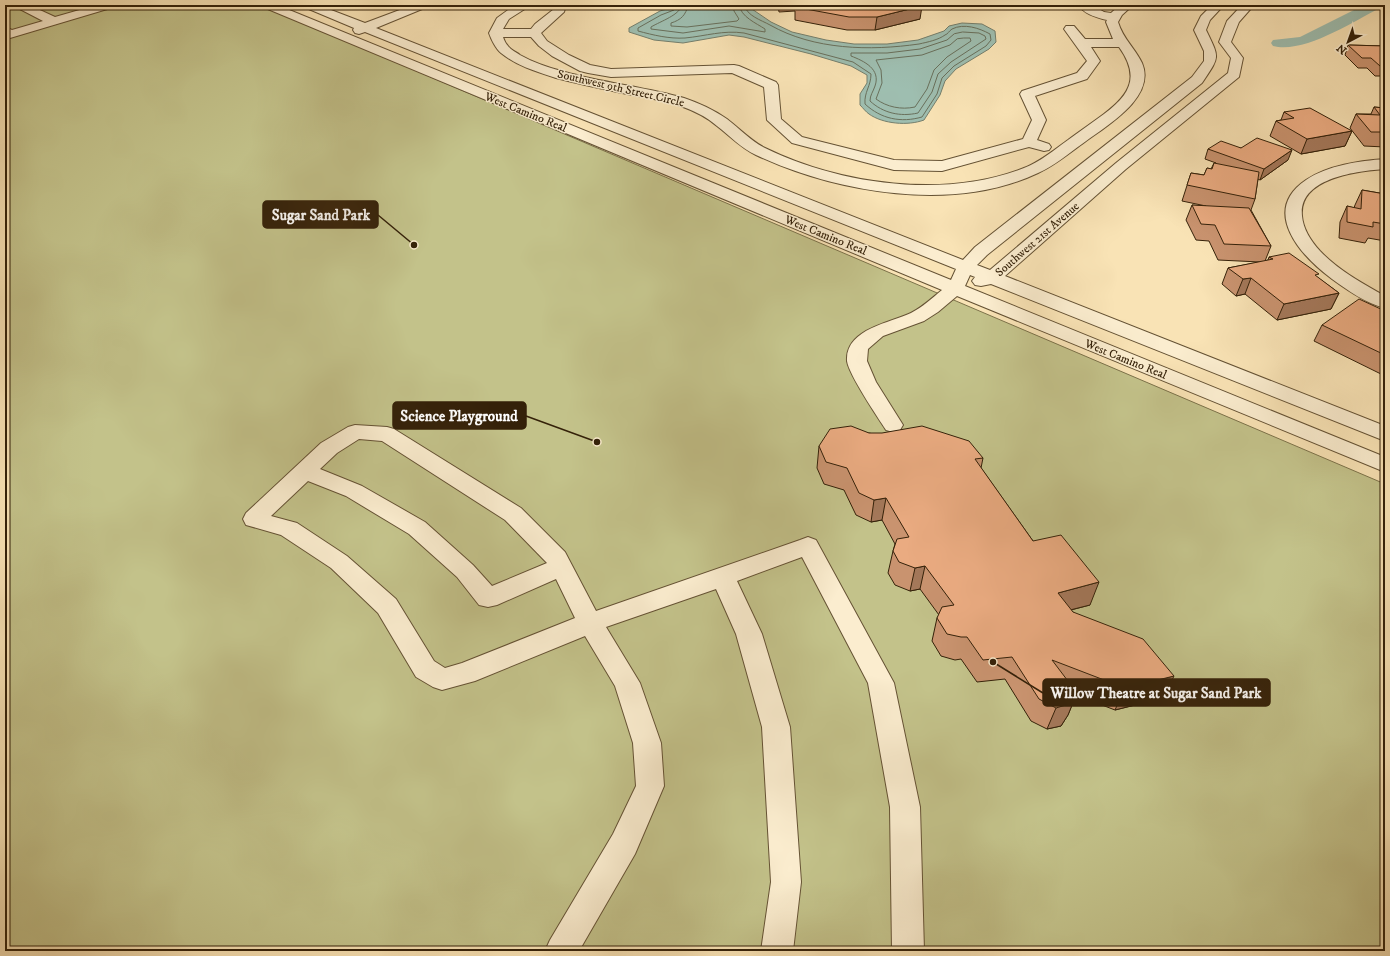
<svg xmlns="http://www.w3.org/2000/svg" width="1390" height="956" viewBox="0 0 1390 956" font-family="'IM FELL DW Pica',serif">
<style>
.green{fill:#c3c28a;stroke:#7c724a}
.water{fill:#9ebeb0;stroke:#747f6d}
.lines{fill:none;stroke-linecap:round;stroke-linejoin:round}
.shore{stroke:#69705c;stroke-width:1}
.canal{fill:#9ebeb0;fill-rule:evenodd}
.minor-casing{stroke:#655234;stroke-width:2}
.minor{fill:#fbedcf;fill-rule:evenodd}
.wall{fill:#c9936f;stroke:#342109}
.shaded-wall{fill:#a4785a;stroke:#342109}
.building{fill:#eaab81;stroke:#342109}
.labels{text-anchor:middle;stroke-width:3;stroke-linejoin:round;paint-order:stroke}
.far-street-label{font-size:12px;fill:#342109;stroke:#fbedcf}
.leader{fill:none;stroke:#342109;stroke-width:1.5}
.callout-dot{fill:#342109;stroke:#fbedcf;stroke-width:1.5}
.callout{fill:#342109;stroke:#342109;stroke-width:1.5}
.callout-label{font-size:15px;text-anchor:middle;font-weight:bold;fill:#fff}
</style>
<rect width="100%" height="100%" fill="#f9e3b5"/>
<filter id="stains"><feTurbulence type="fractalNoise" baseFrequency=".005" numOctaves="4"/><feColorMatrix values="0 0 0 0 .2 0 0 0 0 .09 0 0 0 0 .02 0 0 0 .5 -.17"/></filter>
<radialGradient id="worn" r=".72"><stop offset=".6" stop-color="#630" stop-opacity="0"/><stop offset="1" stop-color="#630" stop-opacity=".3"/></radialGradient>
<path class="green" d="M 5,5 L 262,5 L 1385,484 L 1385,951 L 5,951 Z"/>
<path class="water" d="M 680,5 L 746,5 L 771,22 L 792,32 L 826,40 L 854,44 L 887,44 L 918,40 L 944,31 L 949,26 L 962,23 L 982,24 L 995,31 L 996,42 L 989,49 L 956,69 L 945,81 L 940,95 L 924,120 C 908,126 883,124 869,114 C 866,112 863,108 860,105 L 860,94 L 867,83 L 867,75 L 851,66 L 811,54 L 744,37 L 729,35 L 683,43 L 654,40 L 629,32 L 629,28 L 660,11 Z"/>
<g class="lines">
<g class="shore">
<path d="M 677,5 L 674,10 L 661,15 L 638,28 L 638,31 C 653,35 669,39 685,38 C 706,36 723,30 744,33 L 853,62 L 871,74 C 871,86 864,92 865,104 C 881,119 901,123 922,117 L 937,94 L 942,78 L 954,66 L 986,46 L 991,40 L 990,34 C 979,28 964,23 952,29 C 949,31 948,34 945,35 C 938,40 928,42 919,44 C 870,51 814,50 770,25 C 761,20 747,16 744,5"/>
<path d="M 682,5 C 680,15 661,21 651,27 L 651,29 L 683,33 L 729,26 L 765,32 L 765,29 C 756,23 741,17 739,5"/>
<path d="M 688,5 C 686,15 681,20 671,23 L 671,26 L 687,27 L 737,21 L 739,19 L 734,11 L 733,5"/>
<path d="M 963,32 L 979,33 L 985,36 L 986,39 L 951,62 L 938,74 L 932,92 L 918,113 C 900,117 883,113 870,101 C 870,95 873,92 875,86 C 881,69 864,61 851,56 L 851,53 L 887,53 L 920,49 L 947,40 L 954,34 Z"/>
<path d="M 964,38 L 970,38 L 971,41 L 947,57 L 934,70 L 927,89 L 915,107 C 901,110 887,107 876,99 L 882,83 L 881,70 L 876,60 L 922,55 L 950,45 L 957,39 Z"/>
</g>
<path class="canal" d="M 1364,5 L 1382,5 L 1380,8 C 1352,22 1304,54 1273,46 L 1271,43 L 1273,40 L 1300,37 Z"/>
<defs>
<g id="minor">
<path d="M 14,5 L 29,5 L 55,17 L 97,5 L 116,5 L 114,7 L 10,38 L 5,36 L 5,27 L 12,30 L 43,21 L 16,7 Z"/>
<path d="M 261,5 L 277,5 L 951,280 L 956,269 L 365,32 L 359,34 L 355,33 L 353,30 L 354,28 L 304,7 L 302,5 L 318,5 L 365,23 L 413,5 L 429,5 L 427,7 L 376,28 L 963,260 L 975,247 L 1192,77 L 1204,61 L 1204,51 L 1194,30 L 1201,16 L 1212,5 L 1224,5 L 1210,20 L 1206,30 C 1220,59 1220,56 1202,83 L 987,255 L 977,265 L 990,270 L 1116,163 L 1228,73 L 1231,58 L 1219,42 L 1227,21 L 1242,5 L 1254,5 L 1239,22 L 1231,42 L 1243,58 L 1239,77 L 1126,169 L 1005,276 L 1385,426 L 1385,441 L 991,284 L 981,286 L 975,285 L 972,281 L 975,277 L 970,275 L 965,286 L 1385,457 L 1385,472 L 957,296 L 938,312 L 924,321 L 883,336 L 868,349 L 867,361 L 876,382 L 903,425 L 900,430 L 893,432 L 886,430 C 877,416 849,375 847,361 C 845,329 890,323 911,313 C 923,307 932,298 942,290 L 263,7 Z"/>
<path d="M 515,5 L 531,5 L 509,19 L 503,29 L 531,29 L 535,24 L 554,9 L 554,5 L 566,5 L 564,12 L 541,33 L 547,41 L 569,55 L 590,65 L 611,69 L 734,65 L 739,66 L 776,82 L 778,85 L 781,119 L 802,137 L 894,160 L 942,161 L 1023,139 L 1032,120 L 1020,94 L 1022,91 L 1077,73 L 1087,61 L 1064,29 L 1066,26 L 1074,26 L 1085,39 L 1113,39 L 1106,22 L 1107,20 C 1098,18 1086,15 1080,7 L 1082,5 L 1095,5 L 1094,6 L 1104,12 L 1111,13 L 1120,5 L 1133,5 L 1122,15 L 1118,22 C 1123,39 1135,48 1142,63 C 1157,98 1104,127 1082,144 C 1068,154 1054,166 1038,173 C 954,213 837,193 756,155 C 741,148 730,136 717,126 C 706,116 692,110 678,105 C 662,100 644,97 627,94 C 603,89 579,84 556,78 C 537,72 517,66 501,53 C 496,49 491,39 489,33 L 497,18 ZM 503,37 L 531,37 L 539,46 L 552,56 L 580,71 L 588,73 L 611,77 L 732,73 L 764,87 L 767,120 L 792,143 L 894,170 L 942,171 L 1029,147 L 1044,151 L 1049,150 L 1051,147 L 1049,144 L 1037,140 L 1046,120 L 1035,96 L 1087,79 L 1100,61 L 1091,47 L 1119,47 C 1140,76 1131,94 1104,114 C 1092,123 1080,131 1068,140 C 1054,150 1040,162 1024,168 C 945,199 841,185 765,148 C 751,141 740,129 727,119 C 714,110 699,103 684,98 C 645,87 604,83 565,72 C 550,68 534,63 520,55 C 516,52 511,50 508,46 C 506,44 504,40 503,37 Z"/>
<path d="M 1385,159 L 1385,169 C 1357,171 1298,178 1302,216 C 1303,229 1311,241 1320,251 C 1338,270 1362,283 1385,296 L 1385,308 C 1367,304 1347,290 1332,279 C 1301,256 1260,211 1306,180 C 1328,165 1359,161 1385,159 Z"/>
<path d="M 355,425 L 387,427 L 394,429 L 521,508 L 565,552 L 596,611 L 800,540 L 808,537 L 816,540 L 894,683 L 920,807 L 924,951 L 892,951 L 890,807 L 868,683 L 802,557 L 737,581 L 762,634 L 790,727 L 801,882 L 793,951 L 761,951 L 771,882 L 762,727 L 736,634 L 716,589 L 606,627 L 640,683 L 661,743 L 664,786 L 635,854 L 579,951 L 545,951 L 550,940 L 613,834 L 636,786 L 633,743 L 615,686 L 585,636 L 475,681 L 442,690 L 433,687 L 416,677 L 378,613 L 331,568 L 281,535 L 246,525 L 243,519 L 246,513 L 321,443 L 348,427 ZM 359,439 L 382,441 L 505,520 L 547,563 L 492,586 L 473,565 L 425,522 L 362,486 L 320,469 L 337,453 ZM 308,481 L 346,496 L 409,534 L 457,577 L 479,605 L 488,607 L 497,605 L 556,579 L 575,618 L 462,663 L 445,668 L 434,661 L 396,599 L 347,556 L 297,523 L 271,516 Z"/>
</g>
</defs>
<use href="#minor" class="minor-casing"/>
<use href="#minor" class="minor"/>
</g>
<g class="wall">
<path d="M 778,5 L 843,5 L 920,19 L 875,30 L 847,30 L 795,20 L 795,11 L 779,12 Z"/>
<path d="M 1051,5 L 1065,5 L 1061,7 Z"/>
<path d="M 1348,45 L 1385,46 L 1385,76 L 1375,76 L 1367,68 L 1358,68 L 1345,55 Z"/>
<path d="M 1374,107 L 1385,108 L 1385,147 L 1364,146 L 1350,128 L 1356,114 L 1371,114 Z"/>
<path d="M 1284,112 L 1352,131 L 1345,146 L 1301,154 L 1270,136 L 1276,121 L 1281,120 Z"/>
<path d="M 1241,148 L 1288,160 L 1260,180 L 1258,179 L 1255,199 L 1251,210 L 1271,246 L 1265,261 L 1268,260 L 1269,257 L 1317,277 L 1339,293 L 1331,309 L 1277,320 L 1245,294 L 1236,296 L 1222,284 L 1228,268 L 1260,262 L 1218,260 L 1209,241 L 1196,240 L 1186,220 L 1192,205 L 1206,206 L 1182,201 L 1191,173 L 1204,175 L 1207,168 L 1211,169 L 1214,163 L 1216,163 L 1205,159 L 1208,149 Z"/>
<path d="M 1362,190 L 1385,194 L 1385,241 L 1368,238 L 1365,243 L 1339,238 L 1340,222 L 1347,206 L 1354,208 L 1355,205 Z"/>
<path d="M 1385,268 L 1385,276 L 1382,275 Z"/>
<path d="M 1385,311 L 1385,376 L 1314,341 L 1322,325 Z"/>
<path d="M 869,433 L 983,458 L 981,468 L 1033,541 L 1090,605 L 1071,610 L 1163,698 L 1115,710 L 1076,695 L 1068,715 L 1061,726 L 1047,729 L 1031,721 L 1005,679 L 977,682 L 961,659 L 955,660 L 941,656 L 932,641 L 937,618 L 939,615 L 920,589 L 910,591 L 895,585 L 888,573 L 893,551 L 895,544 L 882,520 L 871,522 L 856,515 L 844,490 L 824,484 L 817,468 L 819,446 Z"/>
</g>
<g class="shaded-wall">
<path d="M 922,6 L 920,19 L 875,30 L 877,17 Z"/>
<path d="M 1352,131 L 1345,146 L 1301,154 L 1307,139 Z"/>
<path d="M 1292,150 L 1288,160 L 1260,180 L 1264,169 Z"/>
<path d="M 1251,278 L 1245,294 L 1236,296 L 1243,279 Z"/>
<path d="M 1339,293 L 1331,309 L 1277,320 L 1284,304 Z"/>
<path d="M 886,498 L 882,520 L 871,522 L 874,500 Z"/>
<path d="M 925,566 L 920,589 L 910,591 L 915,568 Z"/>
<path d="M 1099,582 L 1090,605 L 1050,615 L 1058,593 Z"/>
<path d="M 1174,676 L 1163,698 L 1115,710 L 1125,688 Z"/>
<path d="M 1077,693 L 1068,715 L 1061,726 L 1047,729 L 1056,708 Z"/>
</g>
<g class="building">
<path d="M 798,5 L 843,5 L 859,8 L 872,5 L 920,5 L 922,6 L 877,17 L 849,17 L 795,7 Z"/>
<path d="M 1348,45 L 1385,46 L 1385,67 L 1380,66 L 1371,58 L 1362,58 Z"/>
<path d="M 1374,107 L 1385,108 L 1385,132 L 1371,132 L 1356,114 L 1380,115 Z"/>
<path d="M 1310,108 L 1352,131 L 1307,139 L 1276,121 L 1294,118 L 1284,112 Z"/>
<path d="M 1257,138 L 1292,150 L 1264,169 L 1208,149 L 1221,141 L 1241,148 Z"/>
<path d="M 1214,163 L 1259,172 L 1255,199 L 1187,185 L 1191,173 L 1204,175 L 1207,168 L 1212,169 Z"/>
<path d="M 1362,190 L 1385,194 L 1385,224 L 1373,222 L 1373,227 L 1347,222 L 1347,206 L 1361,209 Z"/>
<path d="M 1192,205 L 1249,208 L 1271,246 L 1224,244 L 1215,225 L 1201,224 Z"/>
<path d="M 1289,253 L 1319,274 L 1315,275 L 1339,293 L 1284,304 L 1251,278 L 1243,279 L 1228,268 L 1273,259 L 1269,257 Z"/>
<path d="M 1359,299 L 1385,311 L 1385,355 L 1322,325 Z"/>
<path d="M 851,426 L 869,433 L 882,433 L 922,426 L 969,441 L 983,458 L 975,459 L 1033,541 L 1061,535 L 1099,582 L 1058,593 L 1073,612 L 1143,639 L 1174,676 L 1125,688 L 1052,660 L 1077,693 L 1069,704 L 1056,708 L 1039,699 L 1012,657 L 983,660 L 967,637 L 961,637 L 947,634 L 937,618 L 942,607 L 954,605 L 925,566 L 915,568 L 899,562 L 893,551 L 897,539 L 909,537 L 886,498 L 874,500 L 859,493 L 847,468 L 826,462 L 819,446 L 830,429 Z"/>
</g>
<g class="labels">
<g class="far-street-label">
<text transform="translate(621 88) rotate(13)" y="4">Southwest 9th Street Circle</text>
<text transform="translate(526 112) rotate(22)" y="4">West Camino Real</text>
<text transform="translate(826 235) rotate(22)" y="4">West Camino Real</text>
<text transform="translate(1037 239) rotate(-41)" y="4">Southwest 21st Avenue</text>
<text transform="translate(1126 359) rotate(22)" y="4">West Camino Real</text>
</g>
</g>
<path class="leader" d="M414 245L378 215M597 442L526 416M993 662L1043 693"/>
<g class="callout-dot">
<circle cx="414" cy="245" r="4"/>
<circle cx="597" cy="442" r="4"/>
<circle cx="993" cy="662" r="4"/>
</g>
<g class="callout">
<rect x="263" y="201" width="115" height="27" rx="4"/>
<rect x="393" y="402" width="133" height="27" rx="4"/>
<rect x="1043" y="679" width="227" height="27" rx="4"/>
</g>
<g class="callout-label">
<text x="321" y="220">Sugar Sand Park</text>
<text x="459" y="421">Science Playground</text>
<text x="1156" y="698">Willow Theatre at Sugar Sand Park</text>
</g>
<rect width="1390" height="956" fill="none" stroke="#f9e3b5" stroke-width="20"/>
<rect x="6" y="6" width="1378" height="944" fill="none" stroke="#342109" stroke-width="2"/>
<rect x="10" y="10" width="1370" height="936" fill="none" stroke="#342109"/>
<g transform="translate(1348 42) rotate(221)" stroke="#fbedcf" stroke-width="3" paint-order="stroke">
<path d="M0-3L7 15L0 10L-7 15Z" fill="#342109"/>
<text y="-6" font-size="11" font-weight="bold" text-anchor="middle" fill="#342109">N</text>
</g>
<rect width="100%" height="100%" filter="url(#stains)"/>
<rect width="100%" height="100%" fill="url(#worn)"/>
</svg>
